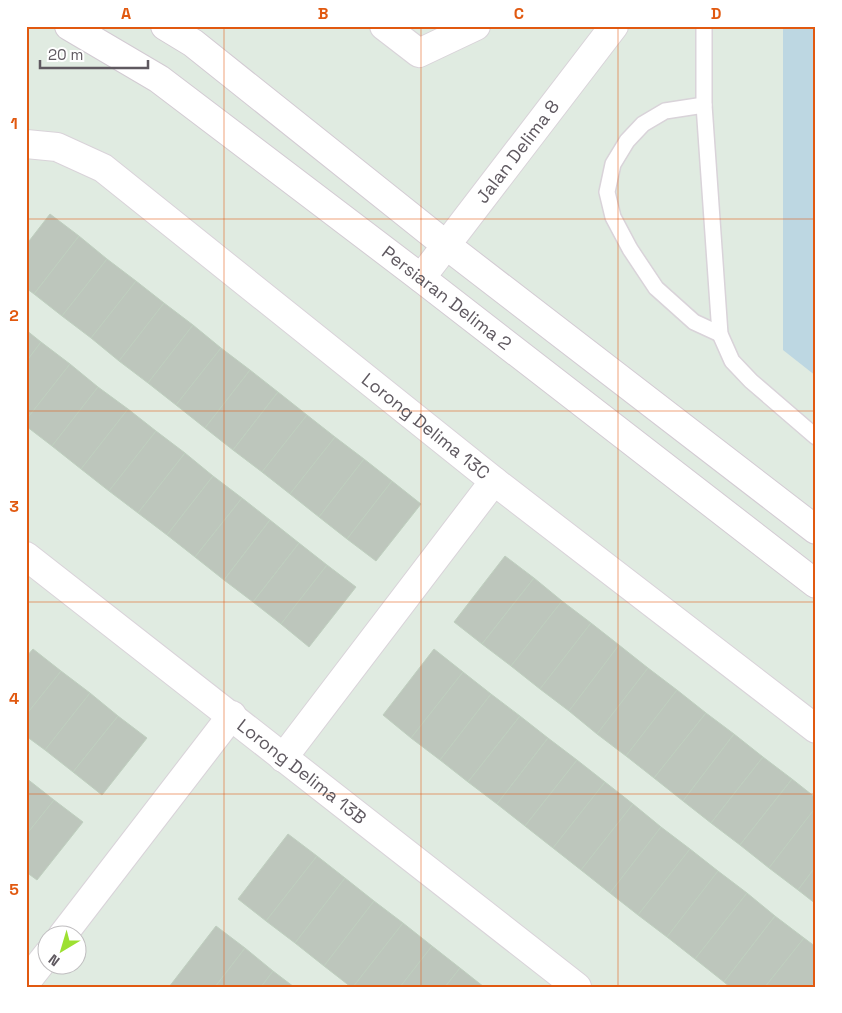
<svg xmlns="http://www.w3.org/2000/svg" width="842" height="1013" viewBox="0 0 842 1013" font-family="'Space Grotesk',sans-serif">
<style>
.green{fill:#bdd7e2}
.building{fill:#bdc6bc;stroke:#bfcfbf}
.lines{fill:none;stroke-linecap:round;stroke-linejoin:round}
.lane-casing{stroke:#d9d3d9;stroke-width:18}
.street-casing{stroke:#d9d3d9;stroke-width:30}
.secondary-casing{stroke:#d3cbd3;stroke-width:30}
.lane{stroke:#fff;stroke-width:15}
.street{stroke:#fff;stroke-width:28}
.secondary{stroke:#fff;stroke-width:28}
.grid{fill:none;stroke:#e15910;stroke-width:1;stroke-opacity:0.55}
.labels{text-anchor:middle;stroke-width:4.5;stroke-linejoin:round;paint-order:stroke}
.street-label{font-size:18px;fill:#5f5960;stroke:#fff}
.neatline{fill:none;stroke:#e15910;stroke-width:2}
.grid-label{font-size:16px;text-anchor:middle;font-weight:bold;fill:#e15910}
</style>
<rect width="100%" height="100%" fill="#e0ebe1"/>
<path class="green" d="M 783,26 L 816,26 L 816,376 L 783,350 Z"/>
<g class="building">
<path d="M 50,214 L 79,236 L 34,294 L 26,288 L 26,245 Z"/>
<path d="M 79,236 L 107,259 L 62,316 L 34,294 Z"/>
<path d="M 107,259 L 136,281 L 91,338 L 62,316 Z"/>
<path d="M 136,281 L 164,303 L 119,361 L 91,338 Z"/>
<path d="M 164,303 L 193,325 L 148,383 L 119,361 Z"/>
<path d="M 193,325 L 221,348 L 176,405 L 148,383 Z"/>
<path d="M 26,330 L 41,342 L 26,362 Z"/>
<path d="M 41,342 L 70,364 L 26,420 L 26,362 Z"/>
<path d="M 221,348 L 250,370 L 205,428 L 176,405 Z"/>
<path d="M 70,364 L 98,387 L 52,446 L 26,426 L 26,420 Z"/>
<path d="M 250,370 L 278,392 L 233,450 L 205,428 Z"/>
<path d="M 98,387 L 128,409 L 81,469 L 52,446 Z"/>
<path d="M 278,392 L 307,415 L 262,472 L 233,450 Z"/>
<path d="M 128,409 L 156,431 L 109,491 L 81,469 Z"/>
<path d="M 307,415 L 335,437 L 290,494 L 262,472 Z"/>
<path d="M 156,431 L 185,453 L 138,513 L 109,491 Z"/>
<path d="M 335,437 L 364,459 L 319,517 L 290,494 Z"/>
<path d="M 185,453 L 213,476 L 167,535 L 138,513 Z"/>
<path d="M 364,459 L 392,481 L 347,539 L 319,517 Z"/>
<path d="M 213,476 L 242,498 L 195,557 L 167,535 Z"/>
<path d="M 392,481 L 421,504 L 376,561 L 347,539 Z"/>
<path d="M 242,498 L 270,520 L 224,580 L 195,557 Z"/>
<path d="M 270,520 L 299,543 L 253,602 L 224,580 Z"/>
<path d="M 299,543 L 327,565 L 281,624 L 253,602 Z"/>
<path d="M 505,556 L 534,578 L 482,644 L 454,622 Z"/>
<path d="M 327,565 L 356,587 L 309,647 L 281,624 Z"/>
<path d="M 534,578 L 562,601 L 511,666 L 482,644 Z"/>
<path d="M 562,601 L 591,623 L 540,689 L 511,666 Z"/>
<path d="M 591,623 L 619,645 L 569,711 L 540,689 Z"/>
<path d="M 619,645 L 648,668 L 597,734 L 569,711 Z"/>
<path d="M 33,649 L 61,671 L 26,715 L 26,657 Z"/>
<path d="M 434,649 L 463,672 L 411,738 L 383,715 Z"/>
<path d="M 648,668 L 677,690 L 626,756 L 597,734 Z"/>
<path d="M 61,671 L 90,693 L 45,750 L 26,736 L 26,715 Z"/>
<path d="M 463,672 L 491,694 L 440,760 L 411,738 Z"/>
<path d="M 677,690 L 706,713 L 654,778 L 626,756 Z"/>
<path d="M 90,693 L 118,716 L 73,772 L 45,750 Z"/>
<path d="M 491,694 L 520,716 L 468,782 L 440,760 Z"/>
<path d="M 706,713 L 734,734 L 683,801 L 654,778 Z"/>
<path d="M 118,716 L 147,738 L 102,795 L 73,772 Z"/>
<path d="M 520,716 L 548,738 L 497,804 L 468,782 Z"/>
<path d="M 734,734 L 763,757 L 711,823 L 683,801 Z"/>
<path d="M 548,738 L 577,760 L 525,826 L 497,804 Z"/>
<path d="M 763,757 L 792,779 L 740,845 L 711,823 Z"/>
<path d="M 577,760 L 605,782 L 553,848 L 525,826 Z"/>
<path d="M 26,778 L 54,800 L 26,835 Z"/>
<path d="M 792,779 L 816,798 L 816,807 L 769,868 L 740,845 Z"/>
<path d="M 605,782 L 633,804 L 581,870 L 553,848 Z"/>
<path d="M 54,800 L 83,822 L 37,880 L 26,872 L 26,835 Z"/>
<path d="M 633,804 L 661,827 L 610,893 L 581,870 Z"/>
<path d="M 816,807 L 816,866 L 798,890 L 769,868 Z"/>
<path d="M 661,827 L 690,849 L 638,915 L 610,893 Z"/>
<path d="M 288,834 L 317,856 L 266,921 L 238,899 Z"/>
<path d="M 690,849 L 718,871 L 667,937 L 638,915 Z"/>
<path d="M 317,856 L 345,878 L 295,943 L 266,921 Z"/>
<path d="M 816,866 L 816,904 L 798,890 Z"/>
<path d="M 718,871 L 747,893 L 695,959 L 667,937 Z"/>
<path d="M 345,878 L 374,901 L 324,966 L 295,943 Z"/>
<path d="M 747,893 L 775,916 L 724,982 L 695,959 Z"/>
<path d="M 374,901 L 403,923 L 353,987 L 351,987 L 324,966 Z"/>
<path d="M 775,916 L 804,938 L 765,987 L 730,987 L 724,982 Z"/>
<path d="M 403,923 L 432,946 L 400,987 L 353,987 Z"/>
<path d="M 216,926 L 245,948 L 215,987 L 169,987 Z"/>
<path d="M 804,938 L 816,947 L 816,980 L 811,987 L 765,987 Z"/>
<path d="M 432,946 L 460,968 L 445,987 L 400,987 Z"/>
<path d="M 245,948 L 273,971 L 261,987 L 215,987 Z"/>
<path d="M 460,968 L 484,987 L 445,987 Z"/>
<path d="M 273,971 L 294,987 L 261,987 Z"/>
</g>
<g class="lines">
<defs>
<g id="lane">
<path d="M 704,26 L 704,105 L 720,334 L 732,361 L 751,381 L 816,437"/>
<path d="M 704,105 L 665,111 L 643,124 L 627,141 L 613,164 L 607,192 L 613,217 L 630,249 L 656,288 L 694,322 L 720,334"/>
</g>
<g id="street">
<path d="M 384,26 L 419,53 L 476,26"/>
<path id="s1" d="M 26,144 L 57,147 L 103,168 L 494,481 L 816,729"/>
<path id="s2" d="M 421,278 L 614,26"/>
<path id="s3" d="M 26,556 L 577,987"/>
<path d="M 283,758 L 494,481"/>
<path d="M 62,936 L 232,715"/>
<path d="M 26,982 L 48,954"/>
</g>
<g id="secondary">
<path id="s4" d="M 69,26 L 159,79 L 421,278 L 816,584"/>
<path d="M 165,26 L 193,43 L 446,245 L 816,530"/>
</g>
</defs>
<use href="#lane" class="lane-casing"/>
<use href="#street" class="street-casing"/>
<use href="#secondary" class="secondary-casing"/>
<use href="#lane" class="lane"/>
<use href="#street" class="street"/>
<use href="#secondary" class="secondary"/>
</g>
<path class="grid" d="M 224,26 L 224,987M 421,26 L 421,987M 618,26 L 618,987M 26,219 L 816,219M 26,411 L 816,411M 26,602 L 816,602M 26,794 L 816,794"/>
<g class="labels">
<g class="street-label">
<text dy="6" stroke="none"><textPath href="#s2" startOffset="159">Jalan Delima 8</textPath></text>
<text dy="6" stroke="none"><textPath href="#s4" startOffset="466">Persiaran Delima 2</textPath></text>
<text dy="6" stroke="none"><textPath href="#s1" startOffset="495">Lorong Delima 13C</textPath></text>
<text dy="6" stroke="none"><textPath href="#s3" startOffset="350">Lorong Delima 13B</textPath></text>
</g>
</g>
<rect width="842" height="1013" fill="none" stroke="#ffffff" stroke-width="55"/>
<g transform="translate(62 950) rotate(218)"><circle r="24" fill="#ffffff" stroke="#bfbdbf"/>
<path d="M0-4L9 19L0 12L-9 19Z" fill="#9de031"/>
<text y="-8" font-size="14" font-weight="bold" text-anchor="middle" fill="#5f5960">N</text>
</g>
<path d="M40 60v8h108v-8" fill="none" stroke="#5f5960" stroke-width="2.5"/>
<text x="48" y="60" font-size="15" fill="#5f5960" stroke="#ffffff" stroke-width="4" paint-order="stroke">20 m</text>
<rect x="28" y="28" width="786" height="958" class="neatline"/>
<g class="grid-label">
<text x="126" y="19">A</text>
<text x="323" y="19">B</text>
<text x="519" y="19">C</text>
<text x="716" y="19">D</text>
<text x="14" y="129">1</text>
<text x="14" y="321">2</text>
<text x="14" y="512">3</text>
<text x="14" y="704">4</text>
<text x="14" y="895">5</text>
</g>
</svg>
